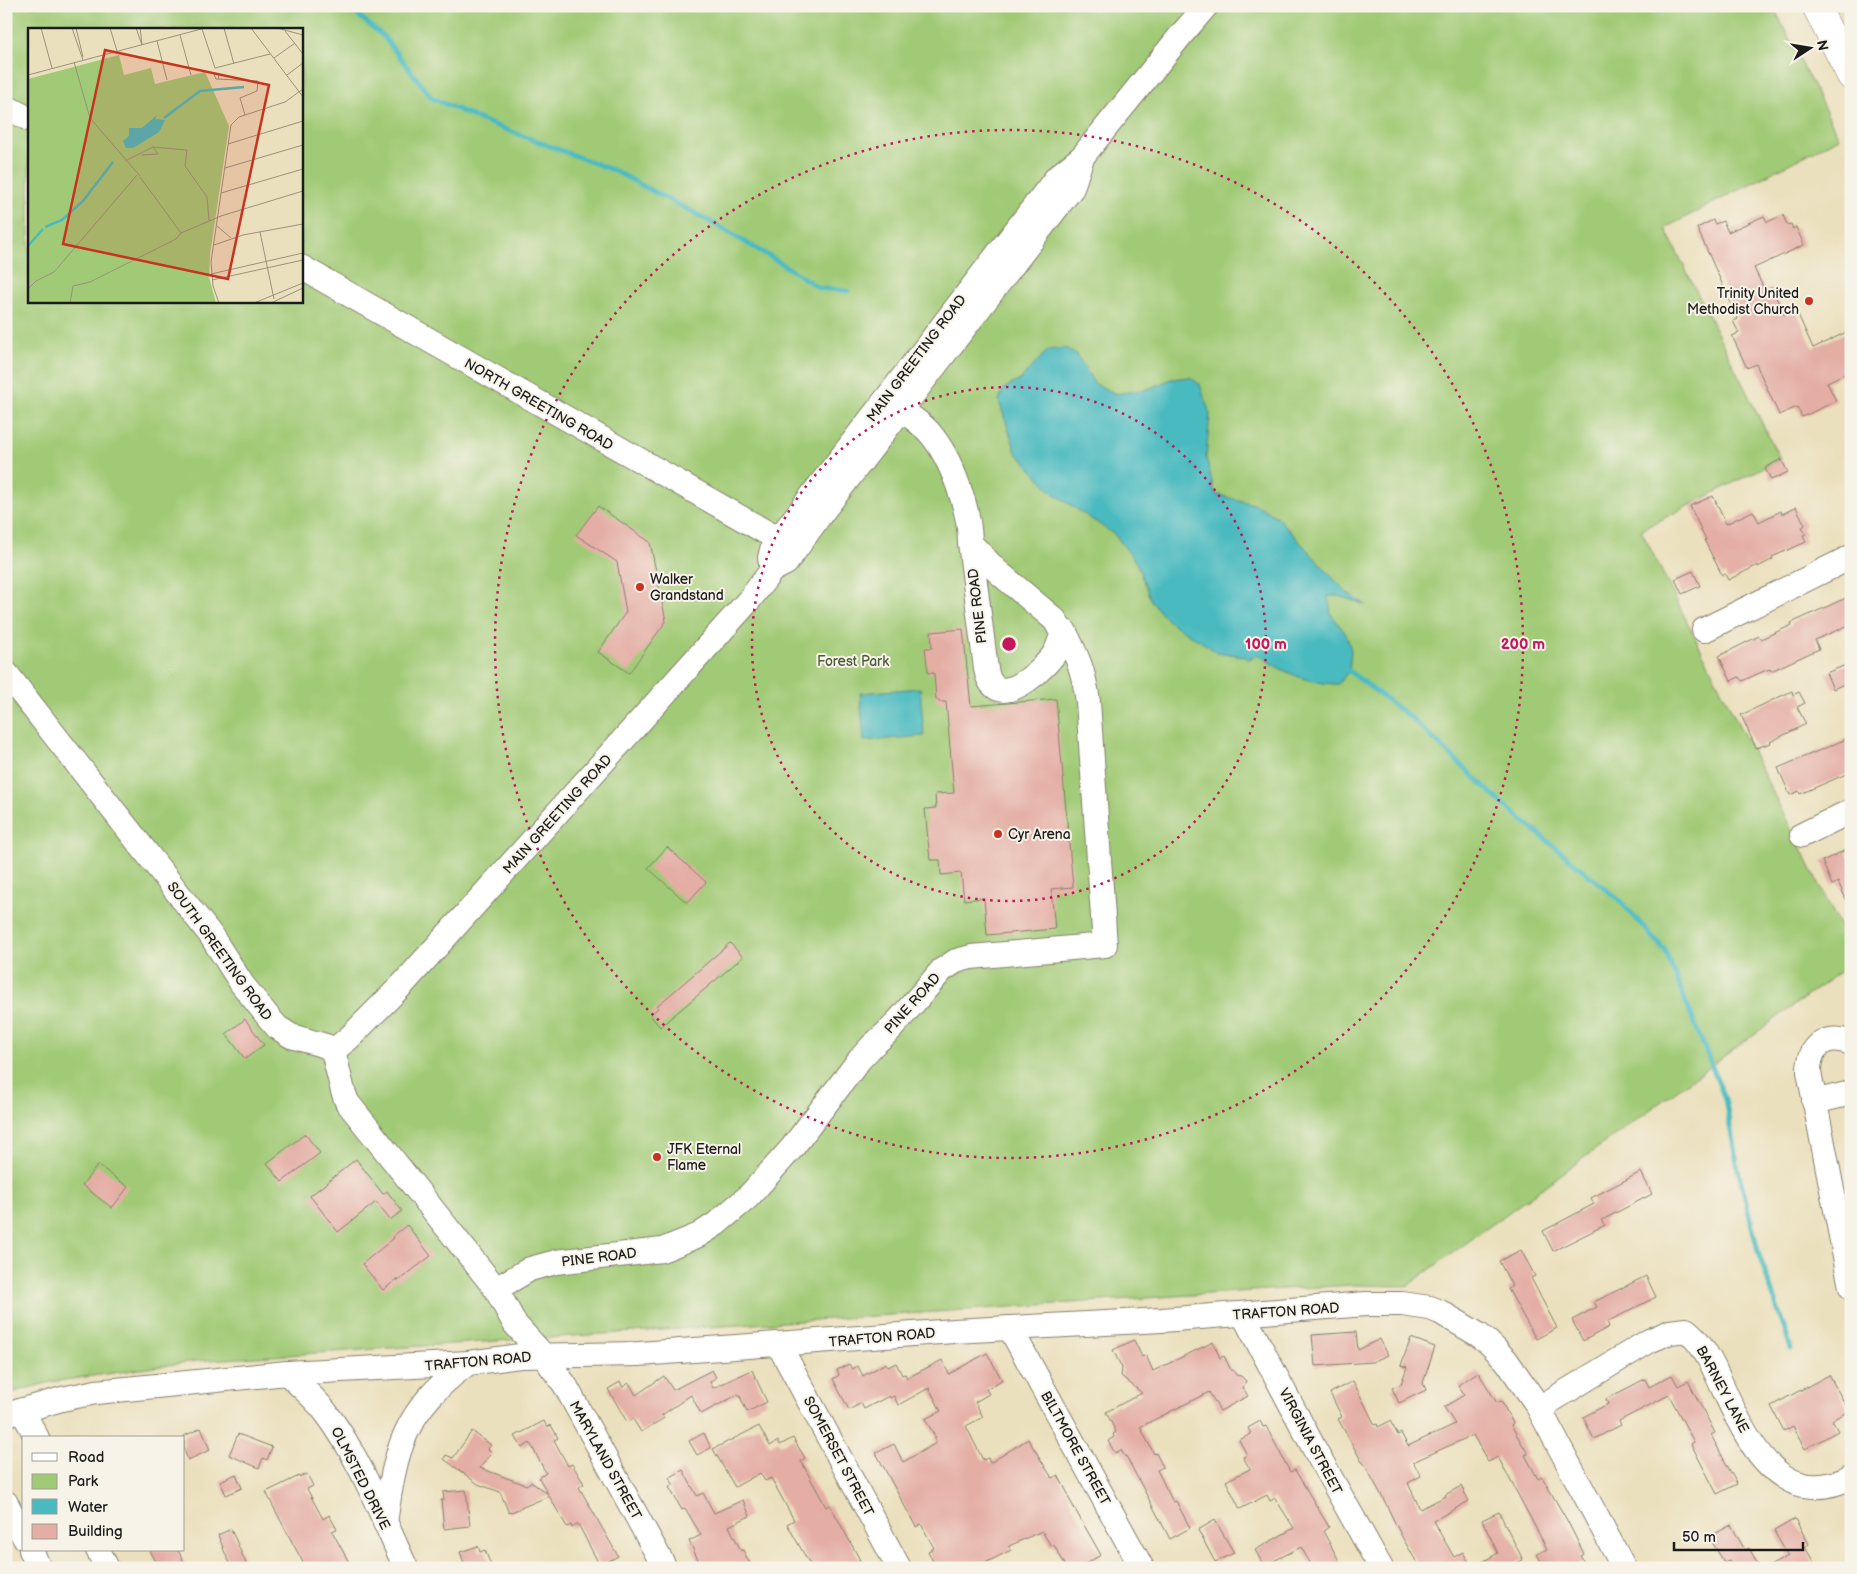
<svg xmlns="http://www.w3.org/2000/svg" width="1857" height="1574" viewBox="0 0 1857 1574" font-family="'Balsamiq Sans',sans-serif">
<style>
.green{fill:#a1ca76;stroke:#5e7349;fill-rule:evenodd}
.water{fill:#4abac0;stroke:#336b6e}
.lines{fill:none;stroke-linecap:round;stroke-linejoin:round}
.stream{stroke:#4abac0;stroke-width:5}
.building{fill:#e4aea5}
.minor-casing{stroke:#847e6c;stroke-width:26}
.major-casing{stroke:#847e6c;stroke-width:29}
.minor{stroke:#fff;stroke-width:24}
.major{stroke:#fff;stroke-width:28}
.ring{fill:none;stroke:#c2185b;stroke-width:2.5;stroke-dasharray:2.5 5}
.poi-dot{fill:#c8321e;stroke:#f7f3e8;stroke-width:2}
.labels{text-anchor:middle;stroke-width:4;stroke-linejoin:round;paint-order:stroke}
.poi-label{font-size:14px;fill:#1c1c1c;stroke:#f7f3e8;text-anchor:start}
.street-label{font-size:14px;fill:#1c1c1c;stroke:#f7f3e8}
.park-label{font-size:14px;fill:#4b593c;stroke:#f7f3e8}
.inset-river{fill:none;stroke:#4abac0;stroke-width:2.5}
.inset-road{fill:none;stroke:#98927d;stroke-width:1}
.view{fill:#c8321e;fill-opacity:0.15;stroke:#c8321e;stroke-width:2.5}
.inset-edge{fill:none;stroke:#1c1c1c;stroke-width:2.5}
.centre{fill:#c2185b;stroke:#f7f3e8;stroke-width:2.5}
.ring-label{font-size:15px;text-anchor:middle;font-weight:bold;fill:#c2185b;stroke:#f7f3e8;stroke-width:4;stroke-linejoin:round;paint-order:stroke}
</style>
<rect width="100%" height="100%" fill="#f7f3e8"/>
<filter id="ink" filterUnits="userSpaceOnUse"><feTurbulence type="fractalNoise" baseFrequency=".02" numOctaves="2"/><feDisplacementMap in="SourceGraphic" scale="10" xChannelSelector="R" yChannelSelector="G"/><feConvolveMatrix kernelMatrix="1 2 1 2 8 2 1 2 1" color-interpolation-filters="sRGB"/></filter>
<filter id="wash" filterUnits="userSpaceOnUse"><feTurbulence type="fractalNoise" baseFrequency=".0096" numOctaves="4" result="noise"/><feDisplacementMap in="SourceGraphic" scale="20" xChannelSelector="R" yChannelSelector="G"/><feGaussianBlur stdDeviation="1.12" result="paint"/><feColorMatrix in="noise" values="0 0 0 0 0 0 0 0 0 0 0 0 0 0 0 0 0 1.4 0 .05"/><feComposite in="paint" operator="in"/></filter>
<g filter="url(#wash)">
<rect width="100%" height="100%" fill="#ebe0bd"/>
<path class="green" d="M 6,6 L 1773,6 L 1839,138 L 1665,228 L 1780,459 L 1641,530 L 1851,948 L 1851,964 L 1407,1286 L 1353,1285 L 1267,1290 L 196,1361 L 51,1382 L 6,1394 ZM 29,29 L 301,29 L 301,301 L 29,301 Z"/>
<g class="water">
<path d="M 1065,348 L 1077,355 L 1094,383 L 1116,394 L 1148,389 L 1171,379 L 1190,377 L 1200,385 L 1210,414 L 1206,457 L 1215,494 L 1257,505 L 1277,517 L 1347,593 L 1366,605 L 1339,596 L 1328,596 L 1331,614 L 1346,634 L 1351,650 L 1349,671 L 1338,684 C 1310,684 1281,672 1259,655 L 1248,659 L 1243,656 L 1217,652 L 1167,620 L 1151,601 L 1136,562 L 1115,535 L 1053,493 L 1016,452 L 999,401 L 1003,389 L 1020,380 L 1048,350 Z"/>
<path d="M 920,688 L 924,736 L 864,741 L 860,693 Z"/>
</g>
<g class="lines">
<g class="stream">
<path d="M 347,6 L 383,36 L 432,98 L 481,120 L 615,171 L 711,222 L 779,262 L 819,288 L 848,291"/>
<path d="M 1349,671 L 1411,718 L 1503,804 L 1619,900 L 1665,950 L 1725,1099 L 1738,1169 L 1759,1255 L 1791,1348"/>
</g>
</g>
<g id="blocks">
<g class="building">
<path d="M 1783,215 L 1787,225 L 1791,224 L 1793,229 L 1796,227 L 1804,245 L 1754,268 L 1765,291 L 1772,288 L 1784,315 L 1796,310 L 1813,348 L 1851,330 L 1851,371 L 1827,382 L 1836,401 L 1802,417 L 1797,407 L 1779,415 L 1756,364 L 1747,368 L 1732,336 L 1739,333 L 1733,321 L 1738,319 L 1697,228 L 1713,220 L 1715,224 L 1723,221 L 1728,232 L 1764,216 L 1767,222 Z"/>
<path d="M 1781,459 L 1788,472 L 1771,480 L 1765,468 Z"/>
<path d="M 1713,496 L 1726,524 L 1753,511 L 1759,522 L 1781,511 L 1782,514 L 1796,507 L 1805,525 L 1802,527 L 1806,534 L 1803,535 L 1806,542 L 1772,557 L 1773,559 L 1758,567 L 1758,565 L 1728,580 L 1725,574 L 1722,575 L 1704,540 L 1706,540 L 1690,506 Z"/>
<path d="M 598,506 L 650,542 L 666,621 L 629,673 L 598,652 L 626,612 L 617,562 L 576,535 Z"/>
<path d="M 1693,571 L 1700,586 L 1682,594 L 1675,579 Z"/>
<path d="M 1846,598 L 1851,609 L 1851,624 L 1815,640 L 1819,649 L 1771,671 L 1770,669 L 1764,671 L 1742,681 L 1739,677 L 1731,681 L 1719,656 L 1759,636 L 1761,639 L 1792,625 L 1791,623 Z"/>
<path d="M 963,629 L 971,706 L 1056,699 L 1073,887 L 1051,889 L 1055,929 L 987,935 L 984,898 L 964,900 L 961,873 L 941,875 L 940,860 L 930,860 L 925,809 L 936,808 L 935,794 L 954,793 L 946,702 L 939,702 L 939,700 L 936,700 L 934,673 L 928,673 L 925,648 L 932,648 L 931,632 Z"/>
<path d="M 1851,663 L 1851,681 L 1833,689 L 1826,673 Z"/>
<path d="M 1792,691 L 1793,695 L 1799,692 L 1805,703 L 1797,707 L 1806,724 L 1770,742 L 1771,743 L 1756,748 L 1741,715 Z"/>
<path d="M 1851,737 L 1851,772 L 1800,794 L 1799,791 L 1790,795 L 1778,768 Z"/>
<path d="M 667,847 L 706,882 L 687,903 L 648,868 Z"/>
<path d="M 1846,850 L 1851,861 L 1851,910 L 1838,882 L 1832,885 L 1822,861 Z"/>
<path d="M 730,943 L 743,957 L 660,1027 L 650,1015 L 658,1008 L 657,1006 Z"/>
<path d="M 245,1019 L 264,1045 L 245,1059 L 226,1034 Z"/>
<path d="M 305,1134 L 320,1153 L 282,1182 L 267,1163 Z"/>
<path d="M 356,1159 L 383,1194 L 387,1191 L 402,1211 L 390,1220 L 376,1202 L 338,1232 L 310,1196 Z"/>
<path d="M 98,1165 L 128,1187 L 112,1208 L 82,1185 Z"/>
<path d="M 1641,1172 L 1652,1194 L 1602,1220 L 1605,1225 L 1553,1251 L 1543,1231 L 1594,1204 L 1591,1198 Z"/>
<path d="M 407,1225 L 431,1256 L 398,1281 L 397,1279 L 383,1290 L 362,1264 L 394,1238 L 393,1236 Z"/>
<path d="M 1521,1250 L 1535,1276 L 1531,1278 L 1557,1328 L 1536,1339 L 1508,1289 L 1512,1286 L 1499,1261 Z"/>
<path d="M 1646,1276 L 1656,1297 L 1607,1322 L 1609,1327 L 1583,1341 L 1572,1320 L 1597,1307 L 1594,1302 Z"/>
<path d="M 1356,1332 L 1358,1350 L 1380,1339 L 1388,1355 L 1372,1362 L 1315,1366 L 1312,1335 Z"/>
<path d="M 1411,1338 L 1435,1347 L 1423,1383 L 1426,1390 L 1399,1403 L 1392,1388 L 1401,1384 L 1407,1367 L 1401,1365 Z"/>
<path d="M 1134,1340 L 1142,1357 L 1146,1355 L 1153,1371 L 1213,1342 L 1220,1358 L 1224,1356 L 1231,1370 L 1233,1370 L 1236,1375 L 1241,1376 L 1246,1381 L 1243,1388 L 1248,1396 L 1220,1411 L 1209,1392 L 1140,1427 L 1154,1454 L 1156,1453 L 1163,1467 L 1157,1470 L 1173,1502 L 1176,1501 L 1190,1528 L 1170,1539 L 1126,1456 L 1125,1457 L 1121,1450 L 1115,1453 L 1108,1441 L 1114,1437 L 1113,1434 L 1116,1432 L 1106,1412 L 1142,1393 L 1121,1376 L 1122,1368 L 1113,1350 Z"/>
<path d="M 987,1353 L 1002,1380 L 986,1389 L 989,1394 L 975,1402 L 983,1417 L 966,1426 L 983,1460 L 988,1458 L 990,1463 L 1028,1439 L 1052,1478 L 1058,1475 L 1069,1496 L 1068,1497 L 1101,1555 L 1078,1568 L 1067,1568 L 1054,1545 L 1051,1546 L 1042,1531 L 1009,1546 L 1011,1550 L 985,1563 L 988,1568 L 936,1568 L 928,1551 L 934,1548 L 921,1524 L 916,1527 L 876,1453 L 894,1444 L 903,1462 L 936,1443 L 934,1439 L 936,1438 L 925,1419 L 941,1411 L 929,1388 L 898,1405 L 894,1396 L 890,1398 L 889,1396 L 864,1409 L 861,1403 L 849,1410 L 833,1379 L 839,1375 L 837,1370 L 849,1364 L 852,1369 L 858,1366 L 863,1376 L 886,1363 L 888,1367 L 896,1363 L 902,1375 L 905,1374 L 907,1378 L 942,1360 L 949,1374 Z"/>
<path d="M 712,1370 L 716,1377 L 710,1382 L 713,1388 L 752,1370 L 767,1402 L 747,1412 L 739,1394 L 701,1414 L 691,1395 L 662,1415 L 664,1418 L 641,1432 L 633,1419 L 627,1422 L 608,1389 L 620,1382 L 623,1387 L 629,1383 L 636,1395 L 664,1376 L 673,1390 Z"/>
<path d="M 1478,1372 L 1497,1403 L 1501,1401 L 1513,1423 L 1511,1425 L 1528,1454 L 1525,1455 L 1538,1479 L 1542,1477 L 1568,1522 L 1584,1554 L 1580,1556 L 1584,1562 L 1573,1568 L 1544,1568 L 1537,1554 L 1547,1549 L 1498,1457 L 1488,1462 L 1473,1435 L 1413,1462 L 1421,1476 L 1408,1483 L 1420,1509 L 1446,1496 L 1445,1495 L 1461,1486 L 1469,1501 L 1433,1521 L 1454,1557 L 1463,1552 L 1472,1568 L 1498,1553 L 1482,1520 L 1499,1512 L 1523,1560 L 1506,1568 L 1420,1568 L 1401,1535 L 1382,1496 L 1363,1462 L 1362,1462 L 1338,1419 L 1342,1417 L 1330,1393 L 1353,1381 L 1375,1425 L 1377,1424 L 1378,1427 L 1390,1421 L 1398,1435 L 1401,1433 L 1408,1446 L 1455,1424 L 1444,1407 L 1464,1395 L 1458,1385 Z"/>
<path d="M 1672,1375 L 1678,1386 L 1688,1381 L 1715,1433 L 1711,1435 L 1737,1484 L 1717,1494 L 1691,1444 L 1694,1442 L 1669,1395 L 1619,1421 L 1621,1425 L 1594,1439 L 1583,1417 L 1608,1404 L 1606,1399 L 1645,1379 L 1649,1387 Z"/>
<path d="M 1829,1375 L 1849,1411 L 1832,1420 L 1838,1431 L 1805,1449 L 1793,1426 L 1784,1431 L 1771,1406 Z"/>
<path d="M 544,1421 L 547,1427 L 551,1425 L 558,1438 L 554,1440 L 568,1466 L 572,1464 L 584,1484 L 579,1487 L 618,1556 L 600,1566 L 578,1524 L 572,1528 L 571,1525 L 567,1527 L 549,1496 L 509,1513 L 500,1492 L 478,1484 L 444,1459 L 446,1455 L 453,1458 L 472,1431 L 491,1445 L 488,1449 L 492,1452 L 480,1468 L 526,1485 L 531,1482 L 548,1494 L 539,1478 L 546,1473 L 530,1443 L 522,1448 L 515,1436 Z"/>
<path d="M 1260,1421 L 1263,1427 L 1266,1426 L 1290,1472 L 1295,1470 L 1329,1527 L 1323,1531 L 1343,1568 L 1313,1568 L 1301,1547 L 1264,1566 L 1255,1550 L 1294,1528 L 1275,1498 L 1270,1501 L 1267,1495 L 1240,1509 L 1226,1481 L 1250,1469 L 1243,1457 L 1247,1455 L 1239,1440 L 1251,1434 L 1248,1428 Z"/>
<path d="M 759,1426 L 770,1446 L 778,1441 L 780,1445 L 793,1438 L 805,1458 L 801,1461 L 826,1507 L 830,1505 L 860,1560 L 845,1568 L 812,1568 L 787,1524 L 794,1520 L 771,1478 L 765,1481 L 760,1473 L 735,1487 L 713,1449 Z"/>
<path d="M 201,1428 L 210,1450 L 188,1460 L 184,1450 L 184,1436 Z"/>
<path d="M 704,1433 L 711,1448 L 697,1455 L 689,1441 Z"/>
<path d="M 238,1434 L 272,1447 L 267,1460 L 263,1458 L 259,1468 L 229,1455 Z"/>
<path d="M 683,1470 L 697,1496 L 703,1493 L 714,1513 L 743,1500 L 750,1516 L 729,1526 L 741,1551 L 743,1550 L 752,1568 L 702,1568 L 689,1541 L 701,1535 L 685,1508 L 682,1510 L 669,1487 L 674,1485 L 669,1478 Z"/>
<path d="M 236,1474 L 242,1488 L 226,1495 L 220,1481 Z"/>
<path d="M 307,1474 L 313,1486 L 307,1489 L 323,1519 L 329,1515 L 337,1529 L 332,1531 L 352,1568 L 306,1568 L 275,1510 L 266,1492 L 299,1476 L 299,1477 Z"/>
<path d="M 466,1490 L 470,1526 L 444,1529 L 441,1500 L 444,1500 L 443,1492 Z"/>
<path d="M 1795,1519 L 1809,1544 L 1805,1547 L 1817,1568 L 1766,1568 L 1788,1556 L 1774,1531 Z"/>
<path d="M 1215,1520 L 1234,1553 L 1215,1562 L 1198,1530 Z"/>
<path d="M 1731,1525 L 1745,1550 L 1749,1548 L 1760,1568 L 1733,1568 L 1729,1560 L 1724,1562 L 1709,1537 Z"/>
<path d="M 231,1529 L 248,1568 L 231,1568 L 218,1535 Z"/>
<path d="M 478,1546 L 480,1552 L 485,1550 L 492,1568 L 466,1568 L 460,1552 Z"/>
<path d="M 150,1550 L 178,1550 L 187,1568 L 159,1568 Z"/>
</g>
</g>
</g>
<g filter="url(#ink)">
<use href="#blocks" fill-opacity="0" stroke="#847e6c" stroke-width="1"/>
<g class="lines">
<defs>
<g id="minor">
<path d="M 6,107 L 29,119"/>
<path d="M 301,267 L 778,539"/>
<path d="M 889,401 C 902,411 918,420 929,432 C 951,457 970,510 970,543 L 997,571 L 1055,620 L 1061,631 L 1065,632 C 1060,637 1059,646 1055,653 C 1046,666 1011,701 994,686 C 989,682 987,675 986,669 L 970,543"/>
<path d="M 772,570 L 770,558 L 773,546 L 1057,177 L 1082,157 L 1181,35 L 1206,6"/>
<path d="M 1704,630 L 1851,557"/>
<path d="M 6,673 L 210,934 L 242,984 L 270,1019 L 277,1027 L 291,1036 L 326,1046 L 333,1051 L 343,1091 L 347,1102 L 496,1289 L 515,1324 L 543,1355 L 565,1385 L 665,1568"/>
<path d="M 1802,835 L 1851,811"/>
<path d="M 1851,1043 C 1825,1033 1809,1046 1809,1072 L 1851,1287"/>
<path d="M 333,1051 L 349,1038 L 403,984 L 750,599 L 772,570 L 786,563 L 820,515 L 1072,188 L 1082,157"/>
<path d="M 1814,1102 L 1851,1093"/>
<path d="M 496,1289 L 530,1269 L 556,1262 L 662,1250 L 699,1235 L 716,1224 L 748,1197 L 792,1148 L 860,1059 L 872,1046 L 891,1029 L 942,970 L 956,961 L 971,957 L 1105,945 L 1088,702 C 1084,672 1078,658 1065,632"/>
<path d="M 1243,1314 L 1315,1450 L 1381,1568"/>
<path d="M 1010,1328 L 1142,1568"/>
<path d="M 779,1345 L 899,1568"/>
<path d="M 287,1373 C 301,1387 316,1399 327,1414 C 361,1459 382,1517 406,1568"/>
<path d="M 1539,1408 L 1649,1341 L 1670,1332 L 1686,1330 C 1701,1341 1711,1361 1718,1377 C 1736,1415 1758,1474 1803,1485 C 1820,1488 1836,1485 1851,1477"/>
<path d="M 22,1410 L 37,1438"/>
<path d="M 6,1415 L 62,1399 L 96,1392 L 287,1373 L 468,1363 L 520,1356 L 639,1354 L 954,1331 L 1162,1320 L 1366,1304 L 1402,1304 L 1430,1308 L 1440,1312 L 1479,1335 L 1488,1342 L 1506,1360 L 1536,1403 L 1624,1568"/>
<path d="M 6,1503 L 24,1537"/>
<path d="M 385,1523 C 396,1447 403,1411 468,1363"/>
<path d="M 31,1550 L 39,1568"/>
<path d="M 98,1550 L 107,1568"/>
</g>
<path id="major" d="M 1816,6 L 1851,76"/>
</defs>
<use href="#minor" class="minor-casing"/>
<use href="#major" class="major-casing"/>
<use href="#minor" class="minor"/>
<use href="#major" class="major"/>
</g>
</g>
<g class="ring">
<circle cx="1009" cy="644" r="257"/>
<circle cx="1009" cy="644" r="514"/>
</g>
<g class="poi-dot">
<circle cx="1809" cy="301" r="5"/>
<circle cx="640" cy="587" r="5"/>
<circle cx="998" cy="834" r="5"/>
<circle cx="657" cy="1157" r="5"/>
</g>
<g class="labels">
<g class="poi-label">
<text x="1799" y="298" text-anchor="end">Trinity United<tspan x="1799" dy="16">Methodist Church</tspan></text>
<text x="650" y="584">Walker<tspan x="650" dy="16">Grandstand</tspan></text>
<text x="1008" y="839">Cyr Arena</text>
<text x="667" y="1154">JFK Eternal<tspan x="667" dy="16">Flame</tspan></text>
</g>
<g class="street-label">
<text transform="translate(916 358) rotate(-53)" y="5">MAIN GREETING ROAD</text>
<text transform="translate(539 404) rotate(30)" y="5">NORTH GREETING ROAD</text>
<text transform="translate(977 606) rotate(-97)" y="5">PINE ROAD</text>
<text transform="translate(557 814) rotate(-48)" y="5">MAIN GREETING ROAD</text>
<text transform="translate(220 951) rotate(54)" y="5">SOUTH GREETING ROAD</text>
<text transform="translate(912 1003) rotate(-48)" y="5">PINE ROAD</text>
<text transform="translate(599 1257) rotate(-7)" y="5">PINE ROAD</text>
<text transform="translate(1286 1311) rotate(-4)" y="5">TRAFTON ROAD</text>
<text transform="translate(882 1337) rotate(-5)" y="5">TRAFTON ROAD</text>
<text transform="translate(478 1361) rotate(-5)" y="5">TRAFTON ROAD</text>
<text transform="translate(1723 1389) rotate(62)" y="5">BARNEY LANE</text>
<text transform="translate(1311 1441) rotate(62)" y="5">VIRGINIA STREET</text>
<text transform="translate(1076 1448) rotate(61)" y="5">BILTMORE STREET</text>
<text transform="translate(839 1456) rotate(62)" y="5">SOMERSET STREET</text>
<text transform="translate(606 1460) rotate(61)" y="5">MARYLAND STREET</text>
<text transform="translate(361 1478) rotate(63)" y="5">OLMSTED DRIVE</text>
</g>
<g class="park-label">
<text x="853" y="666">Forest Park</text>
</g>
</g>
<g transform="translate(28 28)">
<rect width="275" height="275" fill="#ebe0bd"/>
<path d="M 91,27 L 96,47 L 123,40 L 127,56 L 177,44 L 201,98 L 182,226 L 181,249 L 188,275 L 0,275 L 0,51 Z" fill="#a1ca76"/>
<path d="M 129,87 L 127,91 L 137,92 L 131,104 L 105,120 L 98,120 L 95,113 L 101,108 L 101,100 L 114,100 Z" fill="#4abac0"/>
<path class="inset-river" d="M 136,90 L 172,63 L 216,59M 17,199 L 34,192 L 55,173 L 85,134M 0,218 L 15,201"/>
<path class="inset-road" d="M 13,0 L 24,40M 44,0 L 55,32M 48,0 L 55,29M 82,0 L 89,23M 108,0 L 114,17M 112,0 L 114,16M 196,0 L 206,36M 223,0 L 275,69M 249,0 L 275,7M 174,1 L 187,40 L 242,26M 257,3 L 275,26M 152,7 L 163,47M 129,13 L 139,52M 246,30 L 267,15M 46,34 L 62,90 L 112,148M 0,47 L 177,0M 259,47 L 275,35M 191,51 L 190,46 L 186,46 L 188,51 L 230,53 L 229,63 L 212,70 L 217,87M 200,116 L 275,93M 125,119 L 159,122 L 157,138 L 179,169 L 181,193M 97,133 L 125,119 L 130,126 L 114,127M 197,140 L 275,117M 112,149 L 153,205M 193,165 L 275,141M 189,198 L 203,210M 232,204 L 246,271M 186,217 L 215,207 L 275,196M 183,246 L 275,225M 184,252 L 275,232M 0,261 L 8,253 L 26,244 L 109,147M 42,275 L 45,258 L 62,254 L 148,211 L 153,205 L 193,188 L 275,163M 191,275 L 185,258 L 183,234 L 203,97 L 211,89 L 257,74 L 275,61M 226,275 L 275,255M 243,275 L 275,260"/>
<path class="view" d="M 77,22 L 241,57 L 200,251 L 35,216 Z"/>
<rect width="275" height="275" class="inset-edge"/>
</g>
<circle cx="1009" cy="644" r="8" class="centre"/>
<g class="ring-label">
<text x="1266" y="649">100 m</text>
<text x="1523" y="649">200 m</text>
</g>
<rect width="1857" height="1574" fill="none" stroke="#f7f3e8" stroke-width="25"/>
<rect x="22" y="1436" width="162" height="115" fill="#f7f3e8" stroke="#9f9d96"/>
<rect x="32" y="1453" width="25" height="8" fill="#ffffff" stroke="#9f9d96"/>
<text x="68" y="1462" font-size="15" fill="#1c1c1c">Road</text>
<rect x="32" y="1474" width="25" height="15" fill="#a1ca76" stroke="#9f9d96"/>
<text x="68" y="1486" font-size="15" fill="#1c1c1c">Park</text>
<rect x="32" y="1499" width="25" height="15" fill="#4abac0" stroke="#9f9d96"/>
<text x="68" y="1512" font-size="15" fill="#1c1c1c">Water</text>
<rect x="32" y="1524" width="25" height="15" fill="#e4aea5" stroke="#9f9d96"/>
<text x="68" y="1536" font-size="15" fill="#1c1c1c">Building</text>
<g transform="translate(1810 48) rotate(78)" stroke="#f7f3e8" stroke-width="4" paint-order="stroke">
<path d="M0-4L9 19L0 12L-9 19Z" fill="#1c1c1c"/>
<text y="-8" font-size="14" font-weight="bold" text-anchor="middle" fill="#1c1c1c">N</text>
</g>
<path d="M1674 1542v8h129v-8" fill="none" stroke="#1c1c1c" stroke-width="2.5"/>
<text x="1682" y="1542" font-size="15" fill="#1c1c1c" stroke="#f7f3e8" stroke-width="4" paint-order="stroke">50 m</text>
</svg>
